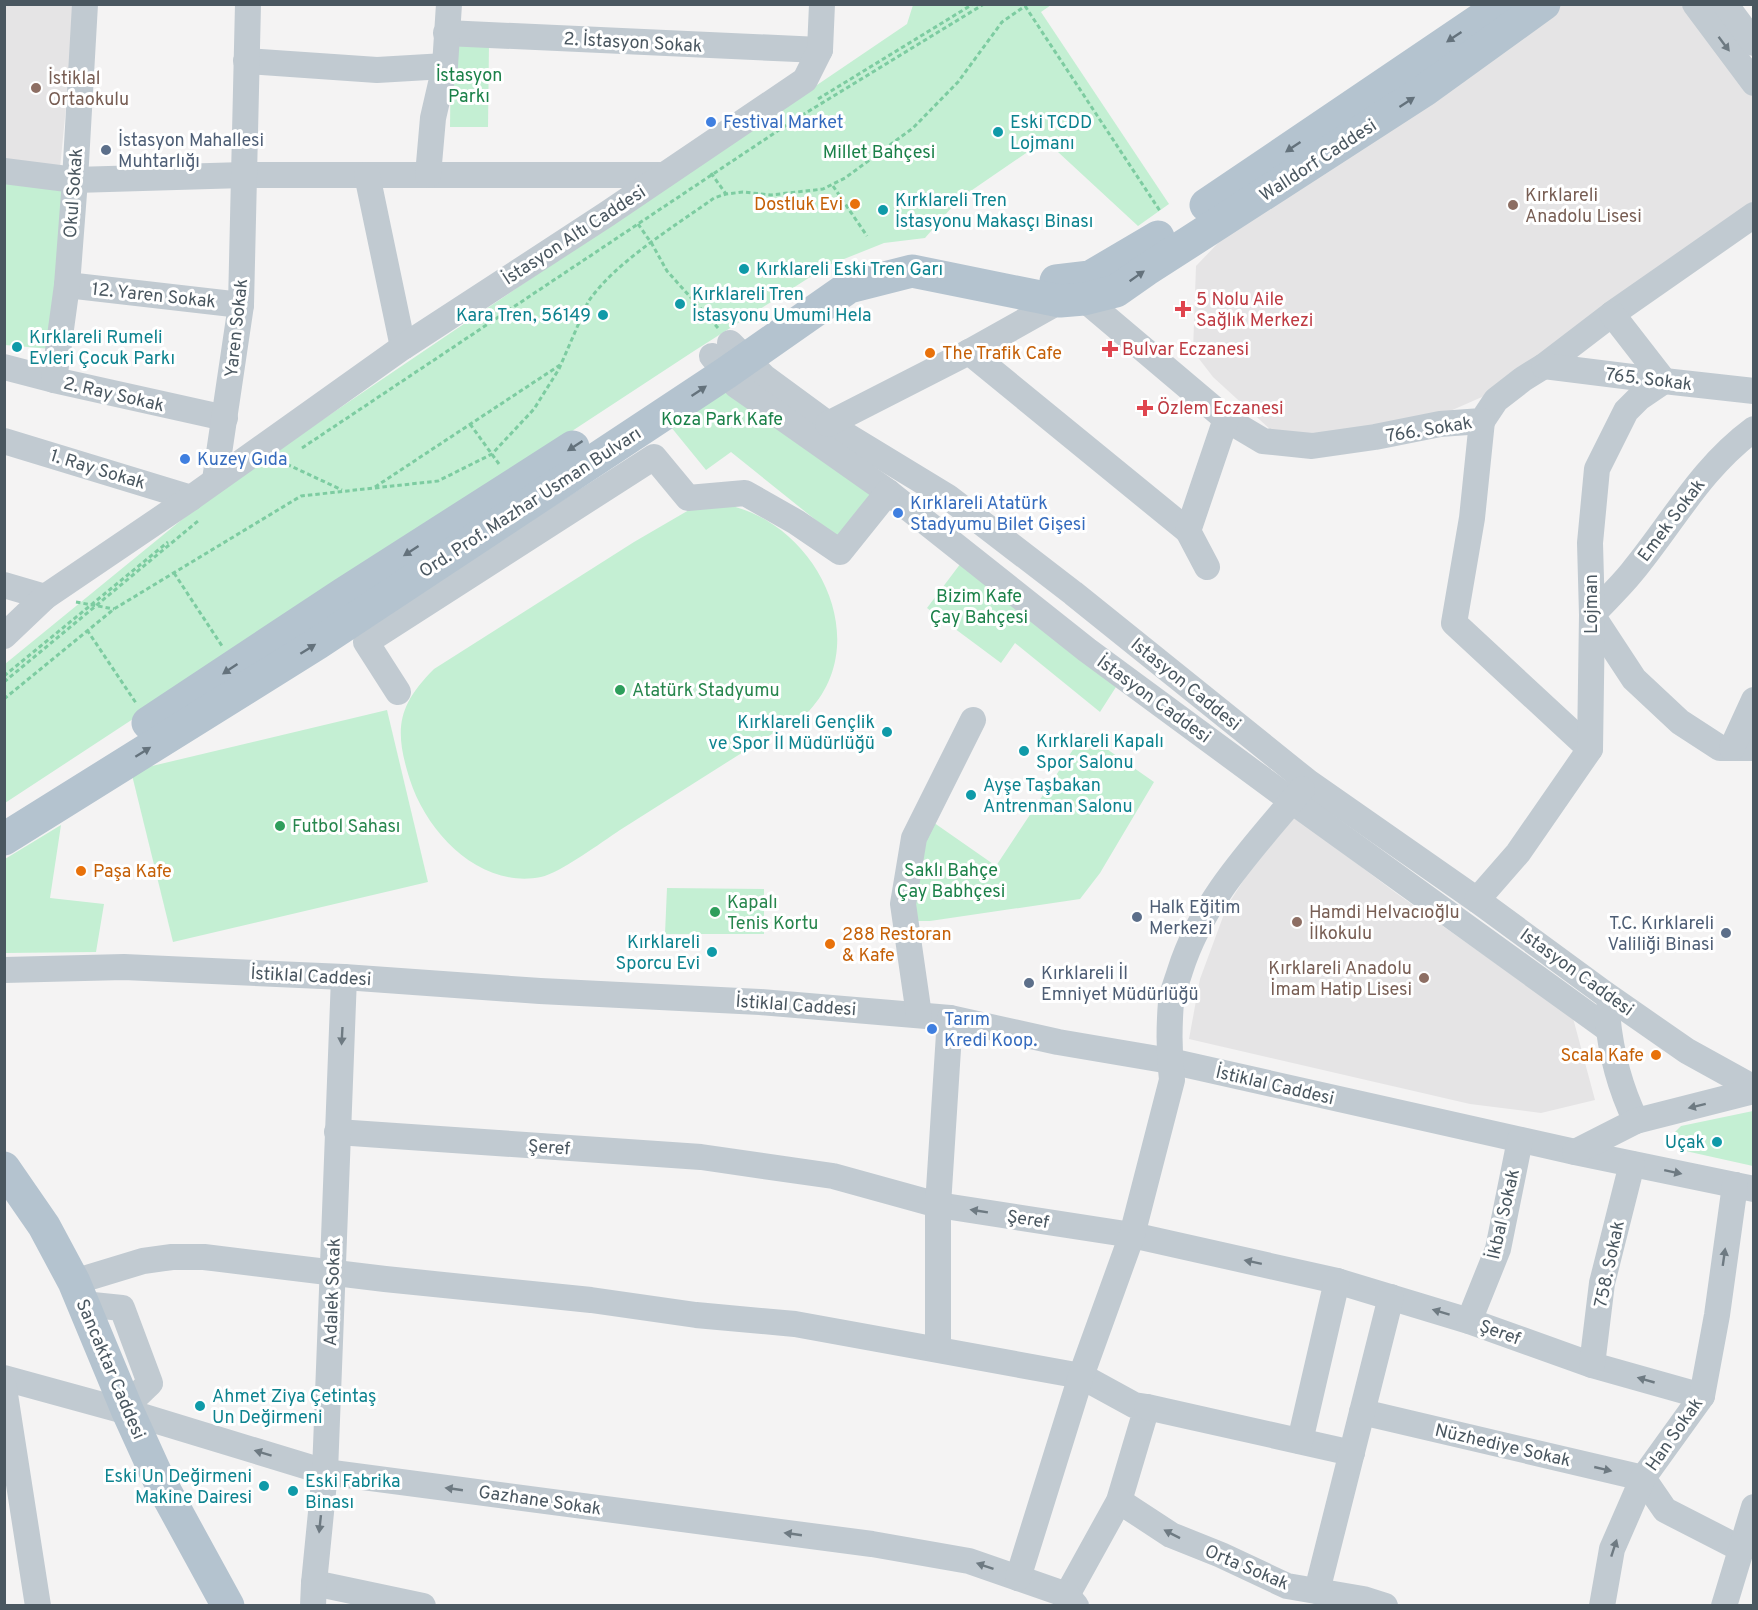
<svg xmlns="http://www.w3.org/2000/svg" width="1758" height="1610" viewBox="0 0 1758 1610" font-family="Overpass,sans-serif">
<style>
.education{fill:#e5e4e5}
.green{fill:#c4efd3}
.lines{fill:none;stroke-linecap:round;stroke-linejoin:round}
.path{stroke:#7dcca1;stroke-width:3;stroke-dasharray:4.5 3;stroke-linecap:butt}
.minor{stroke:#c1cad1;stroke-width:26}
.major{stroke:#b4c3cf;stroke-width:33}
.oneway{fill:#64727c}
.oneway2{fill:#6e7a82}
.education-dot{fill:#8d6e63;stroke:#fff;stroke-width:2}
.shop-dot{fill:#3f7fe0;stroke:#fff;stroke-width:2}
.culture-dot{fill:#0f9aa8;stroke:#fff;stroke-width:2}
.service-dot{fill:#5c6f8a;stroke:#fff;stroke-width:2}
.food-dot{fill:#e8710a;stroke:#fff;stroke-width:2}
.health-dot{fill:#e0444e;stroke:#fff;stroke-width:2}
.leisure-dot{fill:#2e9e5b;stroke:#fff;stroke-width:2}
.labels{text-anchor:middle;stroke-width:6;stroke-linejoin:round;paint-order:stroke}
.street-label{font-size:18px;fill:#4a5760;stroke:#fff}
.park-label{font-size:18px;fill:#1b8149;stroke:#fff}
.education-label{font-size:18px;fill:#785e54;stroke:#fff;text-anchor:start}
.shop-label{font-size:18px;fill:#366cbe;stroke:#fff;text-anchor:start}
.culture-label{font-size:18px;fill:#0d838f;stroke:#fff;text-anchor:start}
.service-label{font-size:18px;fill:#4e5e75;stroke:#fff;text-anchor:start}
.food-label{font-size:18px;fill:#c56008;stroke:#fff;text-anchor:start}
.health-label{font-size:18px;fill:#be3a42;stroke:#fff;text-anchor:start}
.leisure-label{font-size:18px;fill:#27864d;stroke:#fff;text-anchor:start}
</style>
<rect width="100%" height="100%" fill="#f4f3f3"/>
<g class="education">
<path d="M 5,5 L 76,5 L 59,178 L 5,171 Z"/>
<path d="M 1552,5 L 1695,5 L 1753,83 L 1753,215 L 1523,379 L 1441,415 L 1316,439 L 1272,431 L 1213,377 L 1193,351 L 1196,266 L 1265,194 Z"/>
<path d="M 1295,817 L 1396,893 L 1573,1018 L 1595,1100 L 1541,1113 L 1470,1104 L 1189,1039 L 1200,979 L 1227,906 L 1252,867 Z"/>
</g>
<g class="green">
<path d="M 913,5 L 1051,5 L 1041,12 L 1169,204 L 1138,226 L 1045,140 L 959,199 L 925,238 L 884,243 L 829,265 L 694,351 L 5,803 L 5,664 L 217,491 L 907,24 Z"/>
<path d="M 451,44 L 489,44 L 488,127 L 450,127 Z"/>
<path d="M 5,183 L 66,188 L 51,349 L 5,345 Z"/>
<path d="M 726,373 L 888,492 L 843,542 L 731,452 L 706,470 L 662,416 Z"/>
<path d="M 728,505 C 741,508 754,513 766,520 C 831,558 865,651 809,711 C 746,750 683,790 620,830 C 602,842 560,873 541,877 C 480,889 427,833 410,780 C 394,730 397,706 434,669 L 634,542 L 689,510 Z"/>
<path d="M 967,555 L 1123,676 L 1100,712 L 1015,643 L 1001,663 L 927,608 Z"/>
<path d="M 387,710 L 428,882 L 173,942 L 131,771 Z"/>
<path d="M 1084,733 L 1154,782 L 1100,873 L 1080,899 L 930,921 L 914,921 L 912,890 L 930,820 L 996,866 Z"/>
<path d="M 61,825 L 50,898 L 104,904 L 96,952 L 5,953 L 5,859 Z"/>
<path d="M 667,888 L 764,889 L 764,934 L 665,934 Z"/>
<path d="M 1753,1111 L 1753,1166 L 1681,1150 L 1673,1145 L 1674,1133 L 1681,1126 Z"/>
</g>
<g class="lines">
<g class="path">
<path d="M 1025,6 L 1160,211"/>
<path d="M 818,99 L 973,4"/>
<path d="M 711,173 L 726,194"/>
<path d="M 833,186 L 867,236"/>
<path d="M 638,224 L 652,244 L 667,271 L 718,328"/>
<path d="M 470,424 L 499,464"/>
<path d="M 302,448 L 791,122 L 984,4"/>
<path d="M 280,461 L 342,490"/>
<path d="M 375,487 L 560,365"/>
<path d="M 174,573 L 222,646"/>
<path d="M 76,602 L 114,609"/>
<path d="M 87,630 L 136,703"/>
<path d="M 4,676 L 168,542"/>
<path d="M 4,682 L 198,521"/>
<path d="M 4,699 L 114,609 L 301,496 L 438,481 L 492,454 L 534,409 L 559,369 L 588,302 C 615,262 674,227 714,198 L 726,194 L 743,192 L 771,195 L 823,189 L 845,178 L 913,128 L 958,82 L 1002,22 L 1028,4"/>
</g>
<g class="minor">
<path d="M 1695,4 L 1754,83"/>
<path d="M 1725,4 L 1754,43"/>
<path d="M 446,33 L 820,50"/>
<path d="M 246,61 L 377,70 L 445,66"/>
<path d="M 4,171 L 75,180 L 244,175 L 664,175"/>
<path d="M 367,175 L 403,347"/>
<path d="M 428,175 L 433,118 L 445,66 L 449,4"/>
<path d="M 67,285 L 241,305"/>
<path d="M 1084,299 L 1226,419 L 1263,441 L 1312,446 L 1375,437 L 1440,424 L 1482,421 L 1496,400 L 1523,379 L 1544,366 L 1612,314 L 1754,215"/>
<path d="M 730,343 L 764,377 L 828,424 L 948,497 L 1073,593 L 1308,782 L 1477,900 L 1605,994 L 1687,1051 L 1754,1088"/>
<path d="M 969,352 L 1188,531"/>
<path d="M 712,356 L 736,385 L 888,492 L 1087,650 L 1292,801 L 1608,1029"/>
<path d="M 1544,366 L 1664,381 L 1754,391"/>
<path d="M 4,367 L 54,380 L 225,418"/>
<path d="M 54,380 L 67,285 L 75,180 L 85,4"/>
<path d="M 1482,421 L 1472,518 L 1454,623 L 1590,749"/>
<path d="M 828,424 L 969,352 L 1060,301"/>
<path d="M 4,441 L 191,498"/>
<path d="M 215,480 L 241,305 L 248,4"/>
<path d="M 1207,567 L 1188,531 L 1226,419"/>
<path d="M 4,585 L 45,597"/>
<path d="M 1592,615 C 1605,601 1620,587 1632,572 C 1674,521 1700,469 1754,429"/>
<path d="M 1592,615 L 1634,679 L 1680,722 L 1720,748 L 1754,748"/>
<path d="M 4,636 L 45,597 L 191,498 L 403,347 L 607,214 L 805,80 L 820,50 L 822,4"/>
<path d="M 398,692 L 366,642 L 654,457 L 688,498 L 745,493 L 796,522 L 840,552 L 888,492"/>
<path d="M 1732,748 L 1754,700"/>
<path d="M 1477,900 L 1518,853 L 1590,749 L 1592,615 L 1590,543 L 1597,469 L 1626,411 L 1639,398 L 1664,381 L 1612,314"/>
<path d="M 4,970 L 124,967 L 344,977 L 540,991 L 760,1002 L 950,1018 L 1058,1042 L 1170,1061 L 1575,1152 L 1754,1189"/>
<path d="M 1607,1012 C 1610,1049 1620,1088 1636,1121"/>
<path d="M 919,1015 L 903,904 L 914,838 L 973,720"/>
<path d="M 337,1132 L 701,1157 L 833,1176 L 938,1205 L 1132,1235 L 1337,1281 L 1469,1321 L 1592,1365 L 1702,1396"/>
<path d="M 1575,1152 L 1636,1121 L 1754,1091"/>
<path d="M 74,1282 L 143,1261 L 172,1257 L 204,1257 L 385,1279 L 591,1300 L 696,1315 L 795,1324 L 1081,1376 L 1134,1405 L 1147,1407 L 1119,1501 L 1067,1595"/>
<path d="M 83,1304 L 122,1308 L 150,1383 L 126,1406"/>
<path d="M 1469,1321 L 1498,1249 L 1520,1140"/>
<path d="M 938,1349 L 938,1205 L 950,1018"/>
<path d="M 1592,1365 L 1602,1283 L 1632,1164"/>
<path d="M 4,1378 L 128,1412 L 325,1472 L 872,1544 L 969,1561 L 1067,1595 L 1076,1606"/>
<path d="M 4,1388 L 38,1606"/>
<path d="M 1147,1407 L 1352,1453"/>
<path d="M 1362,1412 L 1643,1478 L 1665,1510 L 1741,1549"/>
<path d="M 1300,1441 L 1337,1281"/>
<path d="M 1119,1501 L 1171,1535 L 1221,1555 L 1287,1586 L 1363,1599 L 1385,1606"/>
<path d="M 1018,1578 L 1081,1376 L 1132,1235 L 1172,1080 C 1169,1055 1169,1027 1171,1002 C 1172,992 1177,981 1180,971 C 1203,898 1255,846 1302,789"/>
<path d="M 314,1583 L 423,1606"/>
<path d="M 1317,1591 L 1391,1297"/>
<path d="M 313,1606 L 314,1583 L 325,1472 L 344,977"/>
<path d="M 1602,1606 L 1612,1549 L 1643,1478 L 1702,1396 L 1717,1315 L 1735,1185"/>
<path d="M 1724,1606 L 1754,1507"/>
</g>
<g class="major">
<path d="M 1206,205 L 1503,4"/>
<path d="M 1056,281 L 1090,277 L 1158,237"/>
<path d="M 148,723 L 343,594 L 573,447"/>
<path d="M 4,839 L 318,643 L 726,373 L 849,287 L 912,271 L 1060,301 L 1084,299 L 1116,291 L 1146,270 L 1425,90 L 1544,4"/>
<path d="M 4,1168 L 44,1226 L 74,1282 L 128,1412 L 158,1478 L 228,1606"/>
</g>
</g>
<defs><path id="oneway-solid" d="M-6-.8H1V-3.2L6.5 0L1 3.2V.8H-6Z" transform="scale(1.5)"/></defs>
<g class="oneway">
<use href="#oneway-solid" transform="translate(1454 37) rotate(146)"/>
<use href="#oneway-solid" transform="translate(1407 102) rotate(-33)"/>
<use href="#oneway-solid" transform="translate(1293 147) rotate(146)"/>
<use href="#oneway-solid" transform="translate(1137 276) rotate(-35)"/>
<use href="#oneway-solid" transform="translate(699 391) rotate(-34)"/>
<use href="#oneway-solid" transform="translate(575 446) rotate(147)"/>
<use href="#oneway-solid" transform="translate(411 551) rotate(147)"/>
<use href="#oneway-solid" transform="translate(308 649) rotate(-32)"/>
<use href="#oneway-solid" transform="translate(230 669) rotate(146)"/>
<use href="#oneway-solid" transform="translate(143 752) rotate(-32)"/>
</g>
<g class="oneway2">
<use href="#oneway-solid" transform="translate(1724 44) rotate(53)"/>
<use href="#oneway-solid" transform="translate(342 1036) rotate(93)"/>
<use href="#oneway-solid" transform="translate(1697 1106) rotate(166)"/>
<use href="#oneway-solid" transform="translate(1673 1172) rotate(12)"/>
<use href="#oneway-solid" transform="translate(979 1211) rotate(-171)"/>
<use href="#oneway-solid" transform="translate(1724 1257) rotate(-82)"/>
<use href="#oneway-solid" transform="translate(1253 1262) rotate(-168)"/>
<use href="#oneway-solid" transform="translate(1441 1312) rotate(-163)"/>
<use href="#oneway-solid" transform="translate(1646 1380) rotate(-164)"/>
<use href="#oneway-solid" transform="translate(263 1453) rotate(-163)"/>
<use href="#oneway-solid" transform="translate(1603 1469) rotate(13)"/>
<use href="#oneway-solid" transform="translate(454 1489) rotate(-172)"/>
<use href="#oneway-solid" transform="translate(320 1524) rotate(96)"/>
<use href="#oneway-solid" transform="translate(793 1534) rotate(-172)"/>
<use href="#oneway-solid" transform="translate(1172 1534) rotate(-153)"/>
<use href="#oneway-solid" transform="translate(1614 1548) rotate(-72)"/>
<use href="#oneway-solid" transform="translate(985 1566) rotate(-161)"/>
</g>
<g class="education-dot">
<circle cx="36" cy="88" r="6"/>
<circle cx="1513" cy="205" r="6"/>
<circle cx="1297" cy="922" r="6"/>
<circle cx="1424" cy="978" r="6"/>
</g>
<g class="shop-dot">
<circle cx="711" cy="122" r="6"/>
<circle cx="185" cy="459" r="6"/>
<circle cx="898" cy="513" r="6"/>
<circle cx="932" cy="1029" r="6"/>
</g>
<g class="culture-dot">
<circle cx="998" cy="132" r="6"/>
<circle cx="883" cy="210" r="6"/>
<circle cx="744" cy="269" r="6"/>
<circle cx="680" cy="304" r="6"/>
<circle cx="603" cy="315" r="6"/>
<circle cx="17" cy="347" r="6"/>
<circle cx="887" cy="732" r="6"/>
<circle cx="1024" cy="751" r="6"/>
<circle cx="971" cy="795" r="6"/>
<circle cx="712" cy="952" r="6"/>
<circle cx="1717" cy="1142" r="6"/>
<circle cx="200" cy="1406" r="6"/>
<circle cx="264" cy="1486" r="6"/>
<circle cx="293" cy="1491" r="6"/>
</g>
<g class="service-dot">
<circle cx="106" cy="150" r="6"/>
<circle cx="1137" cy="917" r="6"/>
<circle cx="1726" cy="933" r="6"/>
<circle cx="1029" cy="983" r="6"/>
</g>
<g class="food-dot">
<circle cx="855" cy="204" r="6"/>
<circle cx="930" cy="353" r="6"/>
<circle cx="81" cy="871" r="6"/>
<circle cx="830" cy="944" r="6"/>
<circle cx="1656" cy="1055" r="6"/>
</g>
<g class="health-dot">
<path d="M1180 300h6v6h6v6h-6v6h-6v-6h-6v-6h6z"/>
<path d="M1107 340h6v6h6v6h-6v6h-6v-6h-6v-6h6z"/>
<path d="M1142 399h6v6h6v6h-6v6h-6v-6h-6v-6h6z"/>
</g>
<g class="leisure-dot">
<circle cx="620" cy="690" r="6"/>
<circle cx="280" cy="826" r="6"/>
<circle cx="715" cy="912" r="6"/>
</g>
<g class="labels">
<g class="street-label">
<text transform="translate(633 42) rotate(3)" y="6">2. İstasyon Sokak</text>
<text transform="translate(1318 160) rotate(-33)" y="6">Walldorf Caddesi</text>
<text transform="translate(73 193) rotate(-86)" y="6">Okul Sokak</text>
<text transform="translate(574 235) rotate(-33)" y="6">İstasyon Altı Caddesi</text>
<text transform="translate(154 295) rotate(6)" y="6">12. Yaren Sokak</text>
<text transform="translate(236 328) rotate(-84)" y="6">Yaren Sokak</text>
<text transform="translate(1649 379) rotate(7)" y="6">765. Sokak</text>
<text transform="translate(114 394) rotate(13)" y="6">2. Ray Sokak</text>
<text transform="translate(1429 429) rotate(-9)" y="6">766. Sokak</text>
<text transform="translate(98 469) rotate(17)" y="6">1. Ray Sokak</text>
<text transform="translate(530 502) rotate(-33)" y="6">Ord. Prof. Mazhar Usman Bulvarı</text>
<text transform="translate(1671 520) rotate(-53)" y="6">Emek Sokak</text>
<text transform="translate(1591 604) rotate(-90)" y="6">Lojman</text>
<text transform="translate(1186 684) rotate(39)" y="6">Istasyon Caddesi</text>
<text transform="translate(1154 699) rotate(36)" y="6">İstasyon Caddesi</text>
<text transform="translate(1577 972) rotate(36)" y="6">Istasyon Caddesi</text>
<text transform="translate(311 976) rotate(3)" y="6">İstiklal Caddesi</text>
<text transform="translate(796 1005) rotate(4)" y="6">İstiklal Caddesi</text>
<text transform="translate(1275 1085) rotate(13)" y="6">İstiklal Caddesi</text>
<text transform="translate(549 1147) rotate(4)" y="6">Şeref</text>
<text transform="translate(1503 1214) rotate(-77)" y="6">İkbal Sokak</text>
<text transform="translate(1028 1219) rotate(9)" y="6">Şeref</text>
<text transform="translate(1609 1264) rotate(-78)" y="6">758. Sokak</text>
<text transform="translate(332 1292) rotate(-88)" y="6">Adalek Sokak</text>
<text transform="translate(1500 1332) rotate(20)" y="6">Şeref</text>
<text transform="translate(111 1369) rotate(67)" y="6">Sancaktar Caddesi</text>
<text transform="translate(1674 1434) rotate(-55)" y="6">Han Sokak</text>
<text transform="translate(1503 1445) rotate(13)" y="6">Nüzhediye Sokak</text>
<text transform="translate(540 1500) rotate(8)" y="6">Gazhane Sokak</text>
<text transform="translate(1247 1567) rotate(23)" y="6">Orta Sokak</text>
</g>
<g class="park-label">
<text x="469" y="81">İstasyon<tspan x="469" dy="21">Parkı</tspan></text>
<text x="879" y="158">Millet Bahçesi</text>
<text x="722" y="425">Koza Park Kafe</text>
<text x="979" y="602">Bizim Kafe<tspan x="979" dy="21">Çay Bahçesi</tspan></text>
<text x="951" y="876">Saklı Bahçe<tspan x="951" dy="21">Çay Babhçesi</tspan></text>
</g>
<g class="education-label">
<text x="48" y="84">İstiklal<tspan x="48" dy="21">Ortaokulu</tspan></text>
<text x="1525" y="201">Kırklareli<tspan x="1525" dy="21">Anadolu Lisesi</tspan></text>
<text x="1309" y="918">Hamdi Helvacıoğlu<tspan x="1309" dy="21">İlkokulu</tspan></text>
<text x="1412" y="974" text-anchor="end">Kırklareli Anadolu<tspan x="1412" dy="21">İmam Hatip Lisesi</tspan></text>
</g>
<g class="shop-label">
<text x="723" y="128">Festival Market</text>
<text x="197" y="465">Kuzey Gıda</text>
<text x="910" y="509">Kırklareli Atatürk<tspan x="910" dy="21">Stadyumu Bilet Gişesi</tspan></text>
<text x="944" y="1025">Tarım<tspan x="944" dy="21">Kredi Koop.</tspan></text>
</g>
<g class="culture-label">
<text x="1010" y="128">Eski TCDD<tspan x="1010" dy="21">Lojmanı</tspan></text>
<text x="895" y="206">Kırklareli Tren<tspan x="895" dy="21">İstasyonu Makasçı Binası</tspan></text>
<text x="756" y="275">Kırklareli Eski Tren Garı</text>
<text x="692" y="300">Kırklareli Tren<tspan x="692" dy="21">İstasyonu Umumi Hela</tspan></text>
<text x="591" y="321" text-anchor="end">Kara Tren, 56149</text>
<text x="29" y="343">Kırklareli Rumeli<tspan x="29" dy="21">Evleri Çocuk Parkı</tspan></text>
<text x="875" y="728" text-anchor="end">Kırklareli Gençlik<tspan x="875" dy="21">ve Spor İl Müdürlüğü</tspan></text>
<text x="1036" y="747">Kırklareli Kapalı<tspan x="1036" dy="21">Spor Salonu</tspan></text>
<text x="983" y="791">Ayşe Taşbakan<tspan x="983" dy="21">Antrenman Salonu</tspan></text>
<text x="700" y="948" text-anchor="end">Kırklareli<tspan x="700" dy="21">Sporcu Evi</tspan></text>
<text x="1705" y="1148" text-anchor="end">Uçak</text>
<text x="212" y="1402">Ahmet Ziya Çetintaş<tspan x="212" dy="21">Un Değirmeni</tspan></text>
<text x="252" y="1482" text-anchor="end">Eski Un Değirmeni<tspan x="252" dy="21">Makine Dairesi</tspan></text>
<text x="305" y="1487">Eski Fabrika<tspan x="305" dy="21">Binası</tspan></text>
</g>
<g class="service-label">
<text x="118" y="146">İstasyon Mahallesi<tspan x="118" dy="21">Muhtarlığı</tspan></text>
<text x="1149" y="913">Halk Eğitim<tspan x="1149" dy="21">Merkezi</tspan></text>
<text x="1714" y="929" text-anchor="end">T.C. Kırklareli<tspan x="1714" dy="21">Valiliği Binasi</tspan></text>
<text x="1041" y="979">Kırklareli İl<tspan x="1041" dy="21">Emniyet Müdürlüğü</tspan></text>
</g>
<g class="food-label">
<text x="843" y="210" text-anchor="end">Dostluk Evi</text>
<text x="942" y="359">The Trafik Cafe</text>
<text x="93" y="877">Paşa Kafe</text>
<text x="842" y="940">288 Restoran<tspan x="842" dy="21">&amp; Kafe</tspan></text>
<text x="1644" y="1061" text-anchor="end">Scala Kafe</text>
</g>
<g class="health-label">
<text x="1196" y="305">5 Nolu Aile<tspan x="1196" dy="21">Sağlık Merkezi</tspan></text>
<text x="1122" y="355">Bulvar Eczanesi</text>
<text x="1157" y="414">Özlem Eczanesi</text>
</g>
<g class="leisure-label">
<text x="632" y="696">Atatürk Stadyumu</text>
<text x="292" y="832">Futbol Sahası</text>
<text x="727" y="908">Kapalı<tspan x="727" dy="21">Tenis Kortu</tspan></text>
</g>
</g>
<rect width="1758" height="1610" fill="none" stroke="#4a5760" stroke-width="12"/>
</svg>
